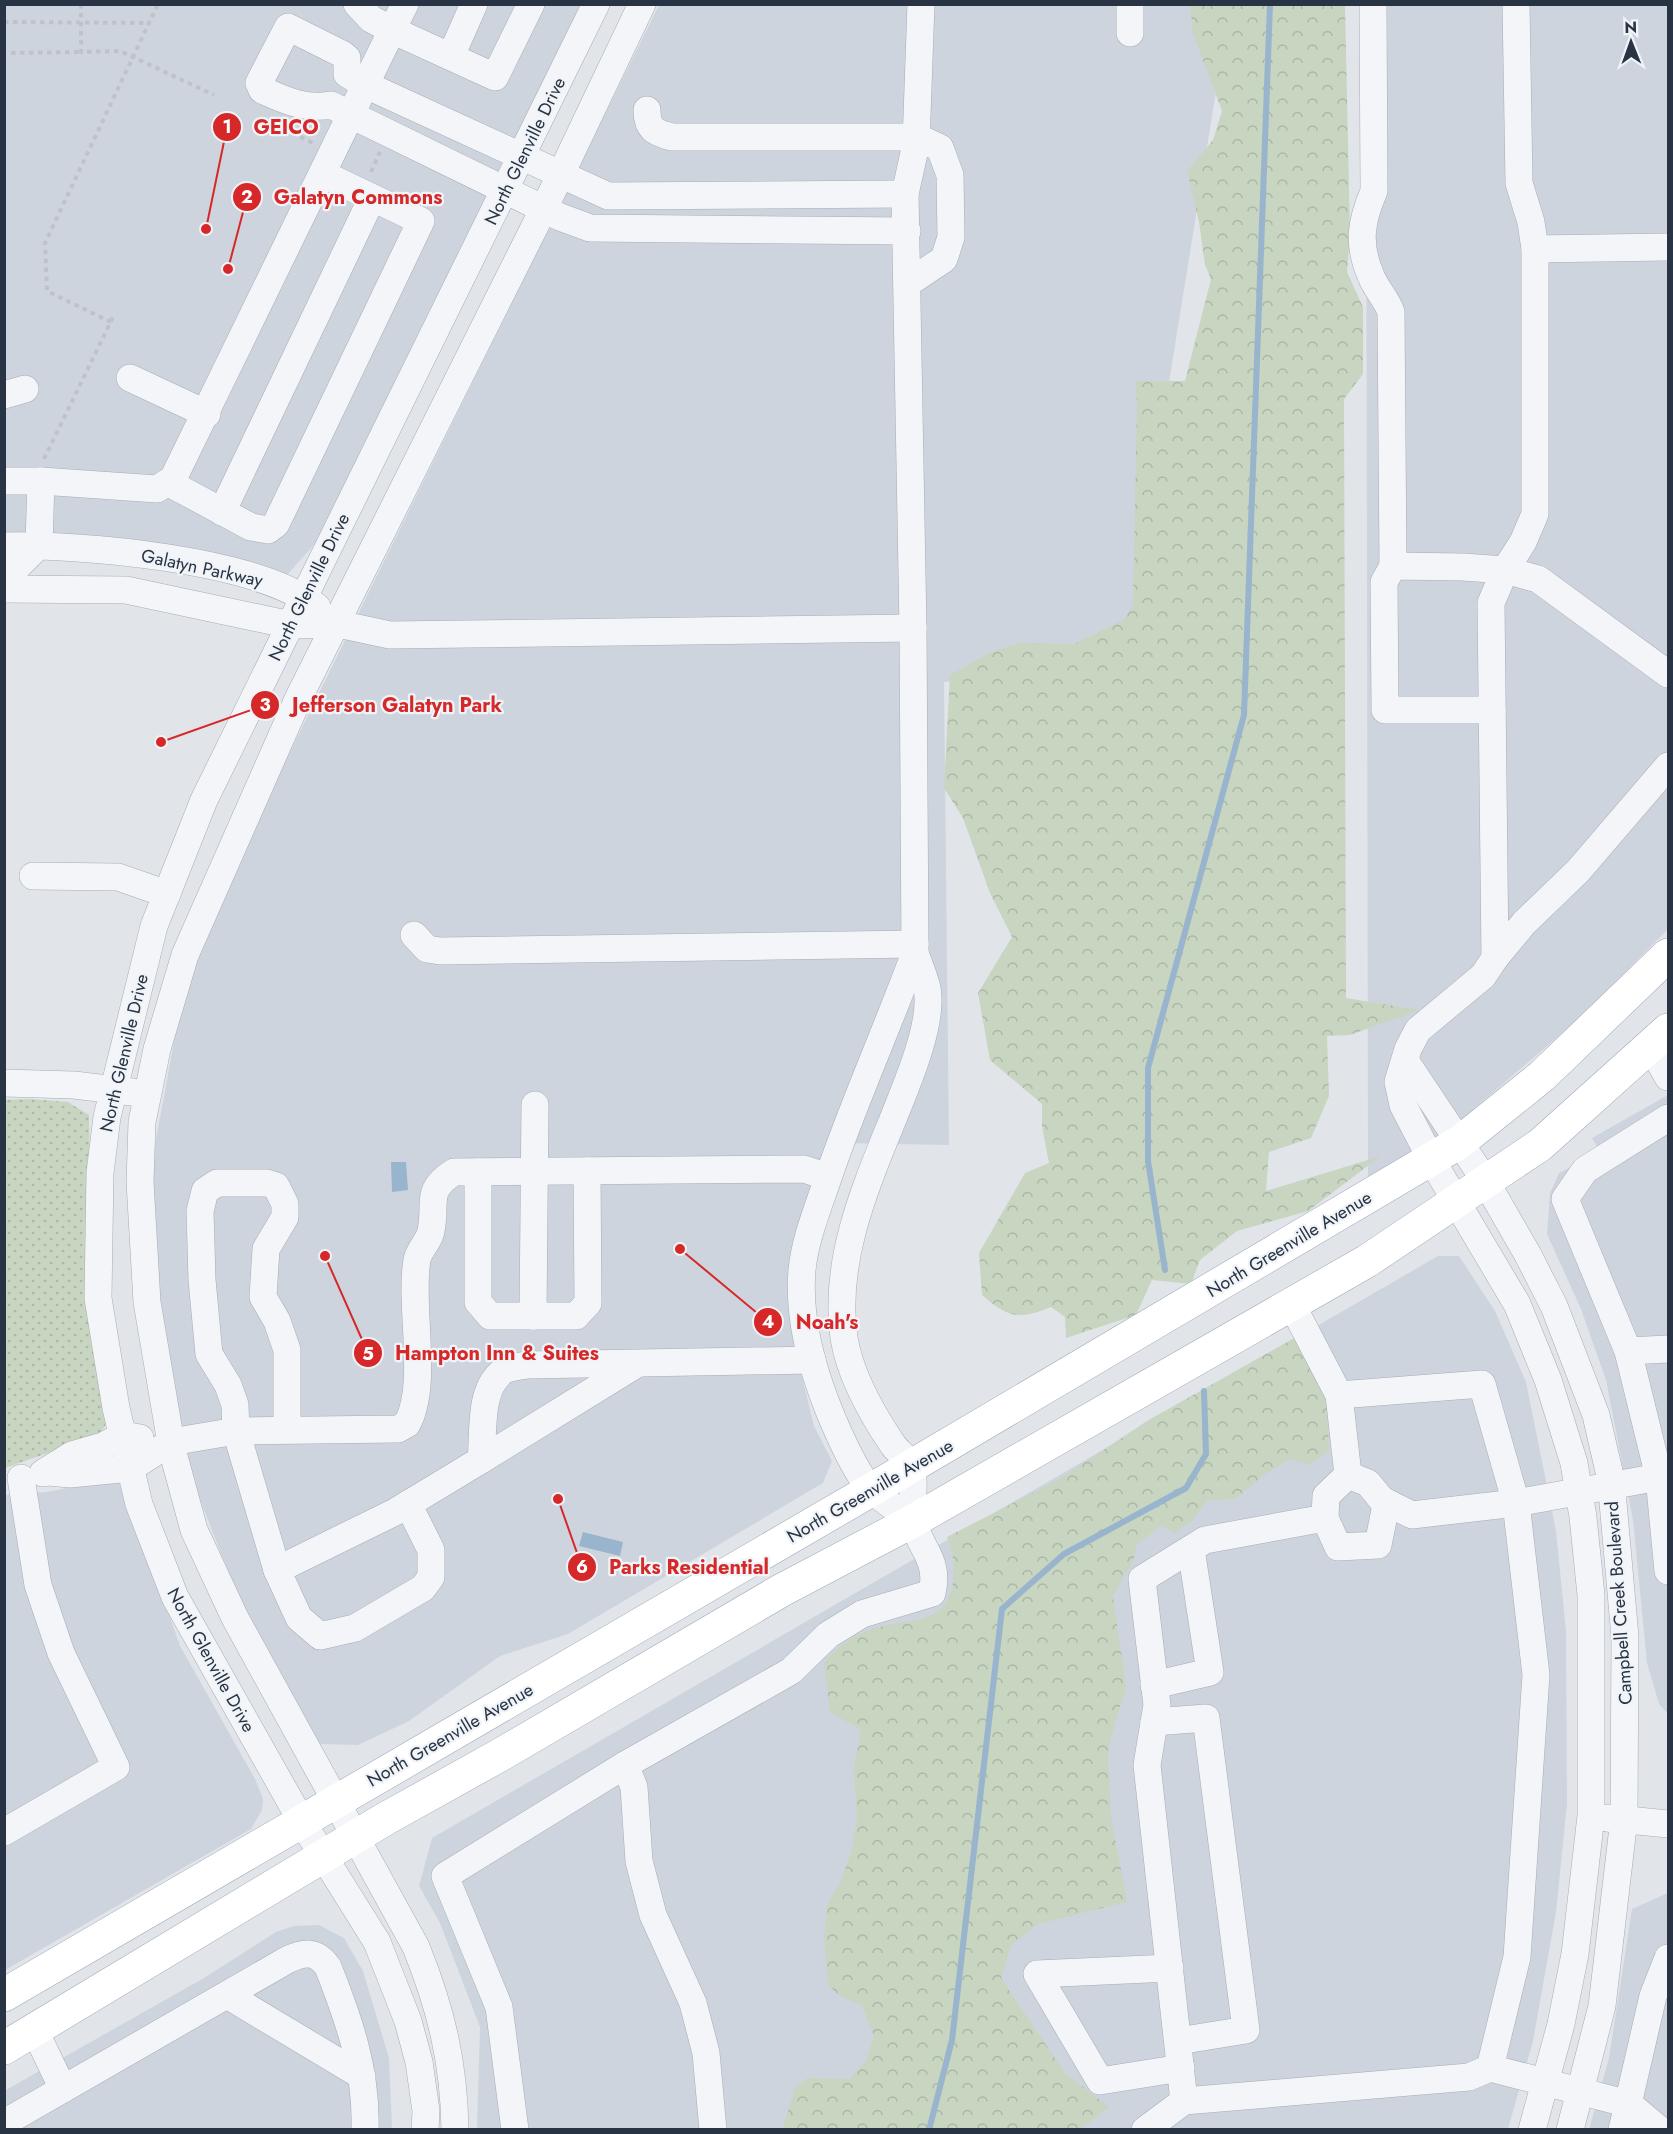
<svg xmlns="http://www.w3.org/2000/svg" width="1673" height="2134" viewBox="0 0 1673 2134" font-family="Jost,sans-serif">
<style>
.built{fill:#ced4dd}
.grass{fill:url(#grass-dots)}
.forest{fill:url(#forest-crowns)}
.water{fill:#99b4cd}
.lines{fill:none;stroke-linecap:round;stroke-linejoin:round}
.stream{stroke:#99b4cd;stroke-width:6}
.minor-casing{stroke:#a6acb5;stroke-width:28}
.major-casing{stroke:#9fa9b7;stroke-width:34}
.path{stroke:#bfc3c9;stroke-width:4;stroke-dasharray:4.5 4.5;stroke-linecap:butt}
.minor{stroke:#f4f5f8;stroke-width:27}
.major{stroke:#fff;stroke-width:33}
.labels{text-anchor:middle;stroke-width:4.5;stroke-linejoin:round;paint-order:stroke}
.street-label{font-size:18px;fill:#283343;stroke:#f0f4f8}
.leader{fill:none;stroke:#d62828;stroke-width:2}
.callout-dot{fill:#d62828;stroke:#f0f4f8;stroke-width:2}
.mark-label{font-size:18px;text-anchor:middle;font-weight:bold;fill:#fff}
.callout-label{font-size:20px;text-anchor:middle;font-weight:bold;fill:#d62828;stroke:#f0f4f8;stroke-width:4.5;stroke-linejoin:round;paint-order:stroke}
</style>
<defs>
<pattern id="grass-dots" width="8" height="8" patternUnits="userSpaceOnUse" patternTransform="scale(1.5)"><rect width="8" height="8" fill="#c7d5c1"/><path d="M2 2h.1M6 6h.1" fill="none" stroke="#abb7a7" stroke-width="1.8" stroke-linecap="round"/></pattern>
<pattern id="forest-crowns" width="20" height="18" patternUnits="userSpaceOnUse" patternTransform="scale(1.5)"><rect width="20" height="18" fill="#c7d5c1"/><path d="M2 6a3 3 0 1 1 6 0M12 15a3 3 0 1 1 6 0" fill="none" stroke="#abb7a7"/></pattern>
</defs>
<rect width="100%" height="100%" fill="#e1e5ea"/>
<g class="built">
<path d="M 5,5 L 582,5 L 319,539 L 287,575 L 231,561 L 5,534 Z"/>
<path d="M 659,5 L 1230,5 L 1123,667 L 944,682 L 949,1145 L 840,1143 L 794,1251 L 792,1335 L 814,1426 L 832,1461 L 823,1483 L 568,1634 L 500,1656 L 409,1721 L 358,1745 L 320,1744 L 238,1597 L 188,1469 L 161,1384 L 153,1183 L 155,1145 L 182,998 L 235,863 Z"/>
<path d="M 1366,5 L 1668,5 L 1668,929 L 1581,1017 L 1463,1118 L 1368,1183 Z"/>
<path d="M 1668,1095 L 1668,1714 L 1659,1704 L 1647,1663 L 1633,1520 L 1606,1380 L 1581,1309 L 1547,1234 L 1550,1193 L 1559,1173 L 1600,1152 L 1592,1138 Z"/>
<path d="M 1438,1256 L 1459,1256 L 1495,1311 L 1526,1382 L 1556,1531 L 1566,1631 L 1567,1804 L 1556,1912 L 1533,2041 L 1508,2129 L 477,2129 L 480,2027 L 440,1923 L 419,1886 L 432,1838 Z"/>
<path d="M 107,1480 L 120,1484 L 127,1493 L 180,1646 L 255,1779 L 263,1799 L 262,1810 L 251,1829 L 5,1970 L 5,1495 L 47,1492 Z"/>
<path d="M 1668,1893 L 1668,2129 L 1589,2130 L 1609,2058 L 1632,1909 Z"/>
<path d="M 319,1925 L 344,1938 L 363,1971 L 389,2058 L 392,2129 L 5,2129 L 4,2091 L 204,1978 L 276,1932 L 294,1926 Z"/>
</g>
<path class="grass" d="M 29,1099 L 68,1102 L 89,1115 L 91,1300 L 106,1416 L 105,1426 L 99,1435 L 5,1468 L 4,1100 Z"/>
<g class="forest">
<path d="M 1190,5 L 1345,5 L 1350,235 L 1347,272 L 1363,307 L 1363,374 L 1344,399 L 1346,998 L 1419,1010 L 1350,1035 L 1327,1036 L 1329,1096 L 1311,1138 L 1269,1152 L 1266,1191 L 1381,1156 L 1308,1211 L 1237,1231 L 1200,1260 L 1191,1284 L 1152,1280 L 1136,1315 L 1066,1338 L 1065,1317 L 1051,1307 C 1019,1320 1008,1318 982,1295 L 979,1253 L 1025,1173 L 1049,1163 L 1042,1126 L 1042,1104 L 990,1060 L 978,993 L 1012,937 L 990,893 L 963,818 L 944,788 L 950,675 L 991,652 L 1020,643 L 1074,644 L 1125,619 L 1133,604 L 1137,401 L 1135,381 L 1185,381 L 1211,279 L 1205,265 L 1199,222 L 1187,171 L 1213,140 L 1222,111 L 1193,34 Z"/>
<path d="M 1296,1337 L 1326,1390 L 1329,1451 L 1309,1465 L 1290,1459 L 1265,1474 L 1235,1499 L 1208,1500 L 1192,1521 L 1174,1533 L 1161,1526 L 1137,1544 L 1134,1559 L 1113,1596 L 1126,1687 L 1111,1737 L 1108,1758 L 1111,1816 L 1127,1902 L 1038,1924 L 1012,1944 L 1001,1978 L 1065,2073 L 1109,2107 L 1081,2129 L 782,2130 L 795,2088 L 807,2078 L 849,2079 L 866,2061 L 874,2036 L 862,2005 L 841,1997 L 828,1985 L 824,1936 L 827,1905 L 840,1883 L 852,1850 L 857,1819 L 854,1769 L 861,1730 L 830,1712 L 824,1662 C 836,1650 848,1638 864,1632 C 898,1617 947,1630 953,1582 C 955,1564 953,1553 947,1537 L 1058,1480 L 1147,1421 Z"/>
</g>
<g class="water">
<path d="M 391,1162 L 406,1162 L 408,1190 L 392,1192 Z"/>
<path d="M 583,1532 L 623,1542 L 620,1556 L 579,1546 Z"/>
</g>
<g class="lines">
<g class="stream">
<path d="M 1165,1270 L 1148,1161 L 1148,1068 L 1244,715 L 1270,4"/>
<path d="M 929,2130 L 952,2040 L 1002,1609 L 1064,1554 L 1186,1488 L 1206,1454 L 1204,1391"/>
</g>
<defs>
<g id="minor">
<path d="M 405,4 L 392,30 L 495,77 L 531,4"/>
<path d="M 1130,4 L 1130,33"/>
<path d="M 1373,4 L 1374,191 C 1361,221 1357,244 1371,276 C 1376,289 1386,298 1391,312 L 1393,566"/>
<path d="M 1516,4 L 1519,183 L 1531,222 L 1535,249 L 1535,514 L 1523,542 L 1505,570 L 1491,603 L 1495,958 L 1483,976 L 1418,1030 L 1408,1049 L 1398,1082 L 1403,1105 L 1431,1159 L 1517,1304 L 1548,1380 L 1574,1463 L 1583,1517 L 1591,1595 L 1591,1816 L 1575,1954 L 1561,2024 L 1532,2130"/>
<path d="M 451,56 L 474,4"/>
<path d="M 647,110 C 647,129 655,133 672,137 L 917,137 L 940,148 L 950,175 L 951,237 L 944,259 L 908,283"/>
<path d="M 905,194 L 608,196 L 366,85 L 347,74 L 347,58 L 342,54 L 288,27 L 259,83 L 262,90 C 285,100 305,110 331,105 L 560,217 L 590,228 L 907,231"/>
<path d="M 1535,249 L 1668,247"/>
<path d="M 130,378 L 207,414"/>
<path d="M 4,395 L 25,389"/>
<path d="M 4,481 L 41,481 L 39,545 L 12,572 L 4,573"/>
<path d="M 41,481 L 157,489 L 173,479 L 392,30 L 371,19 L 357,4"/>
<path d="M 169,483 L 251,527 L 268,530 L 276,524 L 421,221 L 323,174"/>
<path d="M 222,512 L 372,198"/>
<path d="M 4,546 C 81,544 258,559 317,607"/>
<path d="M 4,589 L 126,590 L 291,625 L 338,624 L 390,635 L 913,628"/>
<path d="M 1492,710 L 1385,710 L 1384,582 L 1393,566 L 1463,567 L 1505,570 L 1538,579 L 1668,674"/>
<path d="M 33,876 L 118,877 L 167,894"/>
<path d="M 414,935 L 427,949 L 440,951 L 915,944"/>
<path d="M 1495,958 L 1524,923 L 1578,871 L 1668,766"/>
<path d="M 1651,1047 L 1668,1077"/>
<path d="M 1406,1062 L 1486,1182 L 1528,1255 L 1554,1306 L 1596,1415 L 1611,1480 L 1625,1637 L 1624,1819 L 1602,2006 L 1570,2130"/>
<path d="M 4,1083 L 74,1085 L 132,1092"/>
<path d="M 1668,1118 L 1585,1170 L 1565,1199 L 1628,1351 L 1659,1477 L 1668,1571"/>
<path d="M 478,1172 L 478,1302 L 490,1316 L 576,1316 L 588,1303 L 587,1171"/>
<path d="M 1291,1303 L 1339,1395 L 1348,1475"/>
<path d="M 533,1316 L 535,1105"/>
<path d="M 1628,1351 L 1668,1349"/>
<path d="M 287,1429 L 287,1350 L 277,1321 L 263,1297 L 266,1249 L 285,1217 L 285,1204 L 276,1186 L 267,1183 L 217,1183 L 205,1191 L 200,1211 L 202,1280 L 209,1354 L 228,1385 L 235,1405 L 236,1431 L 277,1570 L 395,1512 L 481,1460 C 484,1433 478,1386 505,1370 C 511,1367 521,1366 528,1365 L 812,1360"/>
<path d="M 481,1460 L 635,1365"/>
<path d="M 48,1472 L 70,1474 L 131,1468 L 171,1442 L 236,1431 L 398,1429 L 407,1424 C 429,1385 409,1305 417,1260 C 419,1249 429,1242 431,1231 C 437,1202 424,1191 454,1172 L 804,1169 L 828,1177"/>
<path d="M 43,1473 L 72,1455 L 103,1446 L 123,1435 L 140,1438"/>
<path d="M 1348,1475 L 1368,1483 L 1386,1505 L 1378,1545 L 1338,1547 L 1325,1518 L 1326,1496 Z"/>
<path d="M 1382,1500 L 1412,1515 L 1516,1503 L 1659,1477"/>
<path d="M 1325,1518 L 1205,1540 L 1142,1579 L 1157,1705 L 1147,1765 L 1184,2101 L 1469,2077 L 1490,2068 L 1517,1957 L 1536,1675 L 1516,1503 L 1482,1384 L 1339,1395"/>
<path d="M 913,1521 C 900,1511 885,1502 873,1491 C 857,1477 836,1428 828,1408 C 811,1365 798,1316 802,1270 C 805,1239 818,1208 828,1178 C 854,1102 887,1029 915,953"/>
<path d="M 277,1570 L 299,1618 L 320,1636 L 355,1628 L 423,1588 L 431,1577 L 431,1550 L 408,1504"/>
<path d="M 1154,1685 L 1210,1672 L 1191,1549"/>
<path d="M 1154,1722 L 1206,1718 L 1246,2030 L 1178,2041"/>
<path d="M 625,1765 L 634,1787 L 639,1861 L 653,1915 L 693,2003 L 706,2053 L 713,2130"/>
<path d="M 1607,1818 L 1668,1824"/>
<path d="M 4,1832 L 116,1767 L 61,1653 L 38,1585 L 21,1478"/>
<path d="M 1170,1968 L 1037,1974 L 1100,2081 L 1181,2068"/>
<path d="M 227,1995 L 362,2076"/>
<path d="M 35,2031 L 63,2089"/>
<path d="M 1490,2068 L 1629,2104 L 1660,2130"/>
<path d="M 4,2123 L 287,1960 C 304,1952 316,1950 328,1967 C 349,2020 367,2071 365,2130"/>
<path d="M 425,2130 L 426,2111 L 419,2062 L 408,2021 L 377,1942 L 302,1822 L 175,1597 L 139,1504 L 116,1408 L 98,1298 L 100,1173 L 107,1117 L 154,926 L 204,800 L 596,4"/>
<path d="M 455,2130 C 454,2062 441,2009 416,1947 L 235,1618 L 194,1530 L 172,1449 L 147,1302 L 140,1182 L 142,1122 L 157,1049 L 185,955 L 298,699 L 561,174 L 642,4"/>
<path d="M 515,2130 L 499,2007 L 445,1876 L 625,1765 L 791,1671 L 828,1635 L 862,1614 L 932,1593 C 940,1560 920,1549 913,1521 C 910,1504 917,1481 910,1466 C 907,1458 898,1452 893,1445 C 872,1414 850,1375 844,1338 C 833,1261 865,1188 893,1119 C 906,1086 934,1023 927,988 C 924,976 919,964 915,953 L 913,628 L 905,194 L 916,144 L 921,4"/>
<path d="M 1145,2130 L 1184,2101"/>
<path d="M 1622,2130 L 1653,1996 L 1668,1958"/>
</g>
<g id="major">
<path d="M 4,1995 L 871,1490 L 1460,1142 L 1542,1076 L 1668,955"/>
<path d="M 4,2048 L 385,1819 L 500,1755 L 782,1590 L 913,1521 L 1367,1261 L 1540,1145 L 1668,1030"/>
</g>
</defs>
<use href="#minor" class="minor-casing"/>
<use href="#major" class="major-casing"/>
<g class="path">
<path d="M 81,4 L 81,52 L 120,51 L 214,95"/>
<path d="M 4,5 L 5,4"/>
<path d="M 4,22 L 149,23"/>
<path d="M 11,53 L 81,52"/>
<path d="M 284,129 L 313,143"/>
<path d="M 371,172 L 380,152"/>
<path d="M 111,322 L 47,291 L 45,243 L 158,4"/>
<path d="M 44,459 L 113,317"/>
</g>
<use href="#minor" class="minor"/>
<use href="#major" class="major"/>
</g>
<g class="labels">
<g class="street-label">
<text transform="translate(525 151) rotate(-64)" y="6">North Glenville Drive</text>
<text transform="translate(202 568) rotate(12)" y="6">Galatyn Parkway</text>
<text transform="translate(309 587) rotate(-64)" y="6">North Glenville Drive</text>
<text transform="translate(124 1053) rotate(-77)" y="6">North Glenville Drive</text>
<text transform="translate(1289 1244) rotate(-31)" y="6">North Greenville Avenue</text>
<text transform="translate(870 1491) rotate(-30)" y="6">North Greenville Avenue</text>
<text transform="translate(1619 1603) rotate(-94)" y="6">Campbell Creek Boulevard</text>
<text transform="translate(211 1660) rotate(61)" y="6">North Glenville Drive</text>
<text transform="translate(450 1735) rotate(-30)" y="6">North Greenville Avenue</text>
</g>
</g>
<path class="leader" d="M206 229L227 127M228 269L247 197M161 742L265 705M680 1249L768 1322M325 1256L368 1353M558 1499L582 1567"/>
<g class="callout-dot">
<circle cx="206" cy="229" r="6"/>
<circle cx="228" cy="269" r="6"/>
<circle cx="161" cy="742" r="6"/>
<circle cx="680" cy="1249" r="6"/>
<circle cx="325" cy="1256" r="6"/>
<circle cx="558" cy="1499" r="6"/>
<circle cx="227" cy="127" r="15"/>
<circle cx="247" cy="197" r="15"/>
<circle cx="265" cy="705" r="15"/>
<circle cx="768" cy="1322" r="15"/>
<circle cx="368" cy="1353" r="15"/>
<circle cx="582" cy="1567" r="15"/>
</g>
<g class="mark-label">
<text x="227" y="133">1</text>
<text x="247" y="203">2</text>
<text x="265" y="711">3</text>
<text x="768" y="1328">4</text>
<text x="368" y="1360">5</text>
<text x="582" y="1573">6</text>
</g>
<g class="callout-label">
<text x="286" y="134">GEICO</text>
<text x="358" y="204">Galatyn Commons</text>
<text x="397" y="712">Jefferson Galatyn Park</text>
<text x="827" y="1329">Noah's</text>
<text x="497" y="1360">Hampton Inn &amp; Suites</text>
<text x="689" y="1574">Parks Residential</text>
</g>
<rect width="1673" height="2134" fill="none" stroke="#283343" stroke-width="12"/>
<g transform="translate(1631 42) rotate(359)" stroke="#f0f4f8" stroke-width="4.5" paint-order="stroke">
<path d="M0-4.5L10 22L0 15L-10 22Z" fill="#283343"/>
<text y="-9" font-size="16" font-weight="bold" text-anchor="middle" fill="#283343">N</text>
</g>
</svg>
